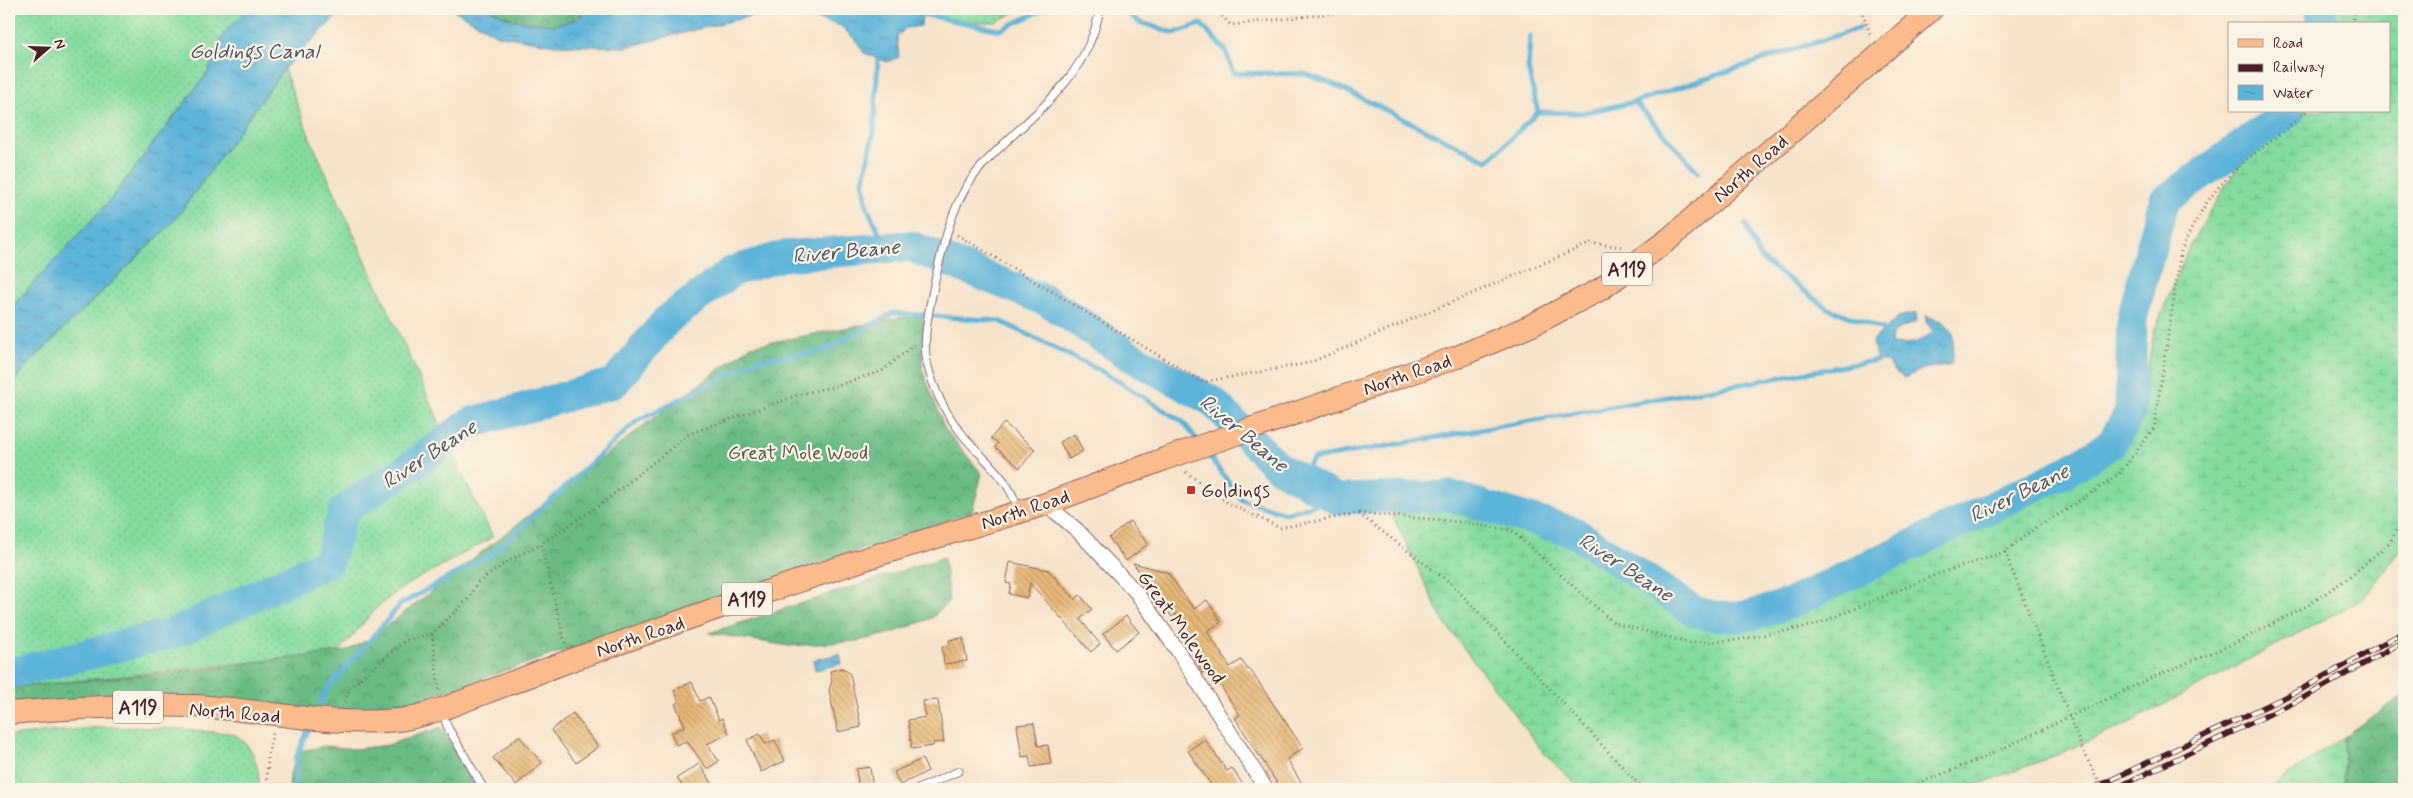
<svg xmlns="http://www.w3.org/2000/svg" width="2413" height="798" viewBox="0 0 2413 798" font-family="Mynerve,sans-serif">
<style>
.grass{fill:url(#grass-dots);stroke:#667d66}
.forest{fill:url(#forest-crowns);stroke:#5a6d58}
.wetland{fill:url(#wetland-marsh);stroke:#667d66}
.water{fill:url(#water-ripples);stroke:#546a82}
.lines{fill:none;stroke-linecap:round;stroke-linejoin:round}
.stream{stroke:#5db4d9;stroke-width:5}
.river{stroke:#5db4d9;stroke-width:31}
.building{fill:url(#building-back-hatch)}
.lane-casing{stroke:#866463;stroke-width:9}
.street-casing{stroke:#866463;stroke-width:16}
.primary-casing{stroke:#866463;stroke-width:24}
.path{stroke:#866463;stroke-width:3;stroke-dasharray:1 4;stroke-linecap:butt}
.lane{stroke:#fff;stroke-width:7}
.street{stroke:#fff;stroke-width:14}
.primary{stroke:#fbbb8c;stroke-width:22}
.rail-casing{stroke:#4a1f2b;stroke-width:5.5}
.rail{stroke:#fcf5e5;stroke-width:4;stroke-dasharray:11;stroke-linecap:butt}
.poi-dot{fill:#c8321e;stroke:#fcf5e5;stroke-width:2}
.labels{text-anchor:middle;stroke-width:4.5;stroke-linejoin:round;paint-order:stroke}
.shield{fill:#fcf5e5;stroke:#7f5f63;stroke-width:1}
.shield-label{font-size:19px;font-weight:bold;fill:#4a1f2b}
.street-label{font-size:20px;fill:#4a1f2b;stroke:#fcf5e5}
.park-label{font-size:20px;fill:#5b574e;stroke:#fcf5e5}
.poi-label{font-size:20px;fill:#4a1f2b;stroke:#fcf5e5;text-anchor:start}
.water-label{font-size:21px;font-style:italic;fill:#515368;stroke:#fcf5e5}
</style>
<defs>
<pattern id="grass-dots" width="8" height="8" patternUnits="userSpaceOnUse" patternTransform="scale(1.25)"><rect width="8" height="8" fill="#82dba0"/><path d="M2 2h.1M6 6h.1" fill="none" stroke="#72bc8a" stroke-width="1.8" stroke-linecap="round"/></pattern>
<pattern id="forest-crowns" width="20" height="18" patternUnits="userSpaceOnUse" patternTransform="scale(1.25)"><rect width="20" height="18" fill="#69bb86"/><path d="M2 6a3 3 0 1 1 6 0M12 15a3 3 0 1 1 6 0" fill="none" stroke="#58976e"/></pattern>
<pattern id="wetland-marsh" width="20" height="14" patternUnits="userSpaceOnUse" patternTransform="scale(1.25)"><rect width="20" height="14" fill="#82dba0"/><path d="M1 5h8M5 5V1M11 12h8M15 12V8" fill="none" stroke="#72bc8a"/></pattern>
<pattern id="water-ripples" width="26" height="14" patternUnits="userSpaceOnUse" patternTransform="scale(1.25)"><rect width="26" height="14" fill="#5db4d9"/><path d="M2 4q2-2 4 0t4 0M15 11q2-2 4 0t4 0" fill="none" stroke="#4f92b0"/></pattern>
<pattern id="building-back-hatch" width="6" height="6" patternUnits="userSpaceOnUse" patternTransform="scale(1.25)"><rect width="6" height="6" fill="#e7b979"/><path d="M-1 5l2 2M0 0l6 6M5-1l2 2" fill="none" stroke="#bd9663"/></pattern>
</defs>
<rect width="100%" height="100%" fill="#fcf5e5"/>
<filter id="ink" filterUnits="userSpaceOnUse"><feTurbulence type="fractalNoise" baseFrequency=".02" numOctaves="2"/><feDisplacementMap in="SourceGraphic" scale="10" xChannelSelector="R" yChannelSelector="G"/><feConvolveMatrix kernelMatrix="1 2 1 2 8 2 1 2 1" color-interpolation-filters="sRGB"/></filter>
<filter id="wash" filterUnits="userSpaceOnUse"><feTurbulence type="fractalNoise" baseFrequency=".0096" numOctaves="4" result="noise"/><feDisplacementMap in="SourceGraphic" scale="20" xChannelSelector="R" yChannelSelector="G"/><feGaussianBlur stdDeviation="1.12" result="paint"/><feColorMatrix in="noise" values="0 0 0 0 0 0 0 0 0 0 0 0 0 0 0 0 0 1.4 0 .05"/><feComposite in="paint" operator="in"/></filter>
<g filter="url(#wash)">
<rect width="100%" height="100%" fill="#f6e3cb"/>
<g class="grass">
<path d="M 9,9 L 248,9 L 224,33 L 208,72 L 111,199 L 9,310 Z"/>
<path d="M 898,9 L 1021,9 L 995,22 L 974,22 Z"/>
<path d="M 284,69 L 310,138 L 437,417 L 443,437 L 346,494 L 338,506 L 320,554 L 305,564 L 202,613 L 44,659 L 9,660 L 9,389 L 24,368 L 174,221 Z"/>
<path d="M 449,447 L 493,537 L 405,586 L 377,607 L 338,653 L 9,688 L 9,675 L 22,676 L 61,671 L 191,635 L 312,582 L 330,571 L 337,561 L 345,526 L 350,516 L 363,504 Z"/>
<path d="M 103,727 C 140,728 176,727 212,732 C 219,733 229,732 235,735 C 254,745 260,770 259,789 L 9,789 L 9,736 Z"/>
</g>
<g class="forest">
<path d="M 489,9 L 586,9 C 563,37 517,22 489,9 Z"/>
<path d="M 924,313 L 922,369 L 945,429 L 982,474 L 972,512 L 390,710 L 351,716 L 9,706 L 9,688 L 197,670 L 346,651 L 373,637 L 652,419 L 751,346 Z"/>
<path d="M 944,557 L 949,601 L 932,618 L 892,633 L 858,641 L 789,646 L 709,633 Z"/>
<path d="M 2404,695 L 2404,789 L 2344,789 L 2344,736 Z"/>
<path d="M 441,727 L 477,789 L 289,789 L 290,773 L 300,751 L 325,746 L 355,749 L 388,745 Z"/>
</g>
<g class="wetland">
<path d="M 2331,9 L 2404,9 L 2404,545 L 2363,599 L 2127,724 L 2059,754 L 1966,789 L 1580,789 L 1543,752 L 1443,621 L 1393,517 L 1392,492 L 1529,516 L 1596,549 L 1673,609 L 1737,628 L 1792,618 L 2101,465 L 2138,425 L 2154,331 L 2189,247 L 2233,174 L 2282,111 L 2389,111 L 2389,24 L 2328,24 Z"/>
<path d="M 2344,736 L 2343,789 L 2269,789 Z"/>
</g>
<g class="water">
<path d="M 248,9 L 344,9 L 284,69 L 174,221 L 24,368 L 9,389 L 9,310 L 111,199 L 208,72 L 224,33 Z"/>
<path d="M 452,9 L 489,9 L 513,20 L 554,25 L 578,19 L 586,9 L 898,9 L 922,14 L 921,26 L 906,28 L 897,37 L 899,57 L 887,62 L 864,53 L 857,42 L 841,26 L 801,14 L 771,11 L 626,47 L 555,45 L 497,35 Z"/>
<path d="M 1916,313 L 1917,321 L 1897,330 L 1892,335 L 1891,344 C 1905,346 1924,342 1933,331 L 1926,322 L 1926,316 L 1942,321 L 1953,332 L 1953,356 L 1951,364 L 1923,369 L 1904,378 L 1894,371 L 1889,363 L 1878,360 L 1872,341 L 1898,317 Z"/>
<path d="M 840,654 L 842,664 L 815,670 L 813,660 Z"/>
</g>
<g class="lines">
<g class="stream">
<path d="M 1123,9 L 1139,22 L 1174,33 L 1201,24 L 1226,51 L 1233,73 L 1305,74 L 1333,84 L 1488,161 L 1538,112 L 1582,113 L 1635,102 L 1859,28"/>
<path d="M 922,14 L 1000,30 L 1045,9"/>
<path d="M 1530,36 L 1528,68 L 1538,112"/>
<path d="M 878,60 L 874,130 L 863,183 L 867,207 L 886,248"/>
<path d="M 1635,102 L 1698,172"/>
<path d="M 1745,224 L 1760,258 L 1827,308 L 1883,329"/>
<path d="M 1206,452 L 1242,500 L 1285,513 L 1337,499"/>
<path d="M 1301,479 L 1313,459 L 1878,360"/>
<path d="M 316,713 L 325,692 L 401,604 L 493,553 L 637,421 L 760,359 L 820,352 L 894,313 L 1000,321 L 1105,373 L 1183,422 L 1198,441"/>
<path d="M 295,789 L 296,758 L 311,723"/>
</g>
<g class="river">
<path d="M 2321,9 L 2322,24"/>
<path d="M 9,670 L 16,672 L 176,632 L 328,562 L 344,510 L 417,462 L 470,423 L 614,383 L 667,320 L 733,271 L 783,256 L 910,246 L 1047,301 L 1130,356 L 1212,401 L 1278,467 L 1337,499 L 1451,496 L 1574,532 L 1694,611 C 1735,624 1756,615 1795,601 L 2071,469 L 2112,443 L 2130,412 L 2132,318 L 2164,201 L 2290,111"/>
</g>
</g>
<g id="blocks">
<g class="building">
<path d="M 1004,423 L 1035,449 L 1020,468 L 995,447 L 998,443 L 991,438 Z"/>
<path d="M 1074,434 L 1083,451 L 1069,459 L 1060,442 Z"/>
<path d="M 1130,521 L 1148,544 L 1126,561 L 1109,538 Z"/>
<path d="M 1010,562 L 1048,570 L 1075,599 L 1080,595 L 1092,609 L 1080,619 L 1100,644 L 1091,652 L 1030,583 L 1027,598 L 1009,594 L 1011,584 L 1006,583 Z"/>
<path d="M 1133,563 L 1167,572 L 1194,609 L 1207,600 L 1221,622 L 1207,631 L 1230,667 L 1241,660 L 1248,670 L 1249,668 L 1303,748 L 1287,759 L 1305,789 L 1281,789 L 1235,718 L 1240,715 L 1209,669 L 1203,673 L 1192,655 L 1198,651 L 1176,614 L 1172,617 Z"/>
<path d="M 1126,616 L 1139,632 L 1116,650 L 1103,634 Z"/>
<path d="M 963,638 L 967,661 L 944,664 L 942,646 L 950,645 L 949,640 Z"/>
<path d="M 843,668 L 850,674 L 861,727 L 838,732 L 829,690 L 832,681 L 830,671 Z"/>
<path d="M 692,682 L 700,701 L 709,697 L 719,720 L 722,718 L 729,734 L 707,744 L 719,761 L 707,769 L 687,741 L 676,745 L 671,733 L 685,726 L 675,704 L 679,702 L 674,690 Z"/>
<path d="M 938,700 L 944,742 L 933,743 L 933,746 L 912,749 L 908,720 L 926,717 L 923,701 Z"/>
<path d="M 573,713 L 598,747 L 576,763 L 551,730 Z"/>
<path d="M 1034,723 L 1038,746 L 1048,745 L 1051,764 L 1031,767 L 1029,756 L 1022,757 L 1017,725 Z"/>
<path d="M 760,734 L 765,744 L 775,740 L 785,761 L 761,772 L 747,740 Z"/>
<path d="M 519,736 L 542,763 L 516,785 L 493,758 Z"/>
<path d="M 1205,739 L 1227,771 L 1232,768 L 1246,789 L 1214,789 L 1188,751 Z"/>
<path d="M 922,759 L 928,771 L 900,785 L 894,772 Z"/>
<path d="M 699,764 L 716,789 L 685,789 L 677,778 Z"/>
<path d="M 870,767 L 873,789 L 859,789 L 856,769 Z"/>
</g>
</g>
</g>
<g filter="url(#ink)">
<use href="#blocks" fill-opacity="0" stroke="#866463" stroke-width="1"/>
<g class="lines">
<defs>
<g id="lane">
<path d="M 1018,509 C 1008,476 983,460 962,434 C 946,414 933,388 927,363 C 922,338 930,305 935,280 C 943,247 950,213 968,184 C 980,166 996,151 1012,136 C 1053,98 1089,67 1100,9"/>
<path d="M 443,713 L 447,726 L 484,789"/>
<path d="M 918,789 L 959,771"/>
</g>
<path id="street" d="M 1046,504 L 1077,530 L 1136,592 L 1178,651 L 1266,789"/>
<path id="primary" d="M 9,713 C 70,708 133,704 194,706 C 262,709 329,727 397,720 C 412,719 427,713 442,709 L 569,661 L 712,610 L 877,555 L 1046,504 L 1167,458 L 1457,357 L 1530,326 L 1601,289 L 1669,239 L 1932,9"/>
</defs>
<use href="#lane" class="lane-casing"/>
<use href="#street" class="street-casing"/>
<use href="#primary" class="primary-casing"/>
<g class="path">
<path d="M 1215,9 L 1231,25 L 1368,9"/>
<path d="M 1861,9 L 1871,36"/>
<path d="M 2353,24 L 2355,9"/>
<path d="M 957,235 L 1203,382 L 1309,363 L 1591,243 L 1623,247"/>
<path d="M 1186,472 L 1228,503 L 1280,528 L 1358,513 L 1451,521 L 1511,530 L 1614,623 L 1690,643 L 1738,640 L 1815,625 L 1938,574 L 2005,552 L 2035,528 L 2063,512 L 2119,474 L 2154,428 L 2181,251 C 2192,226 2205,202 2223,182 C 2247,155 2281,137 2306,111"/>
<path d="M 1359,514 L 1452,584 L 1643,789"/>
<path d="M 2005,552 L 2081,746 L 2102,789"/>
<path d="M 432,634 L 439,690"/>
<path d="M 565,643 L 541,544 L 601,504 L 689,434 L 801,394 L 833,387 L 882,371 L 914,345"/>
<path d="M 345,702 L 349,688 L 406,640 L 432,634 L 468,599 L 477,583 L 505,563 L 541,544"/>
<path d="M 267,789 L 268,755 L 273,733"/>
<path d="M 1904,789 L 1985,757 L 2151,678 L 2235,643 L 2307,606 L 2352,575 L 2390,542 L 2404,517"/>
</g>
<use href="#lane" class="lane"/>
<use href="#street" class="street"/>
<use href="#primary" class="primary"/>
<defs>
<g id="rail">
<path d="M 2092,789 L 2302,689 L 2404,632"/>
<path d="M 2114,789 L 2305,697 L 2404,641"/>
</g>
</defs>
<use href="#rail" class="rail-casing"/>
<use href="#rail" class="rail"/>
</g>
</g>
<rect class="poi-dot" x="1186" y="485" width="10" height="10" rx="2.5"/>
<g class="labels">
<g class="shield">
<rect x="1602" y="252.5" width="50" height="33" rx="4"/>
<rect x="722" y="582.5" width="50" height="33" rx="4"/>
<rect x="113" y="690.5" width="50" height="33" rx="4"/>
</g>
<g class="shield-label">
<text x="1627" y="276">A119</text>
<text x="747" y="606">A119</text>
<text x="138" y="714">A119</text>
</g>
<g class="street-label">
<text transform="translate(1750 168) rotate(-41)" y="7">North Road</text>
<text transform="translate(1407 374) rotate(-19)" y="7">North Road</text>
<text transform="translate(1025 509) rotate(-18)" y="7">North Road</text>
<text transform="translate(1182 627) rotate(54)" y="7">Great Molewood</text>
<text transform="translate(640 636) rotate(-19)" y="7">North Road</text>
<text transform="translate(235 712) rotate(5)" y="7">North Road</text>
</g>
<g class="park-label">
<text x="798" y="459">Great Mole Wood</text>
</g>
<g class="poi-label">
<text x="1201" y="497">Goldings</text>
</g>
<g class="water-label">
<text x="254" y="58">Goldings Canal</text>
<text transform="translate(846 251) rotate(-5)" y="7">River Beane</text>
<text transform="translate(1244 433) rotate(40)" y="7">River Beane</text>
<text transform="translate(429 454) rotate(-33)" y="7">River Beane</text>
<text transform="translate(2019 493) rotate(-26)" y="7">River Beane</text>
<text transform="translate(1626 567) rotate(33)" y="7">River Beane</text>
</g>
</g>
<rect width="2413" height="798" fill="none" stroke="#fcf5e5" stroke-width="30"/>
<rect x="2228" y="22" width="162" height="90" fill="#fcf5e5" stroke="#b59f9b"/>
<rect x="2238" y="39" width="25" height="8" fill="#fbbb8c" stroke="#b59f9b"/>
<text x="2273" y="48" font-size="15" fill="#4a1f2b">Road</text>
<rect x="2238" y="64" width="25" height="8" fill="#4a1f2b" stroke="#b59f9b"/>
<text x="2273" y="72" font-size="15" fill="#4a1f2b">Railway</text>
<rect x="2238" y="85" width="25" height="15" fill="url(#water-ripples)" stroke="#b59f9b"/>
<text x="2273" y="98" font-size="15" fill="#4a1f2b">Water</text>
<g transform="translate(48 48) rotate(70)" stroke="#fcf5e5" stroke-width="4" paint-order="stroke">
<path d="M0-4L9 19L0 12L-9 19Z" fill="#4a1f2b"/>
<text y="-8" font-size="14" font-weight="bold" text-anchor="middle" fill="#4a1f2b">N</text>
</g>
</svg>
